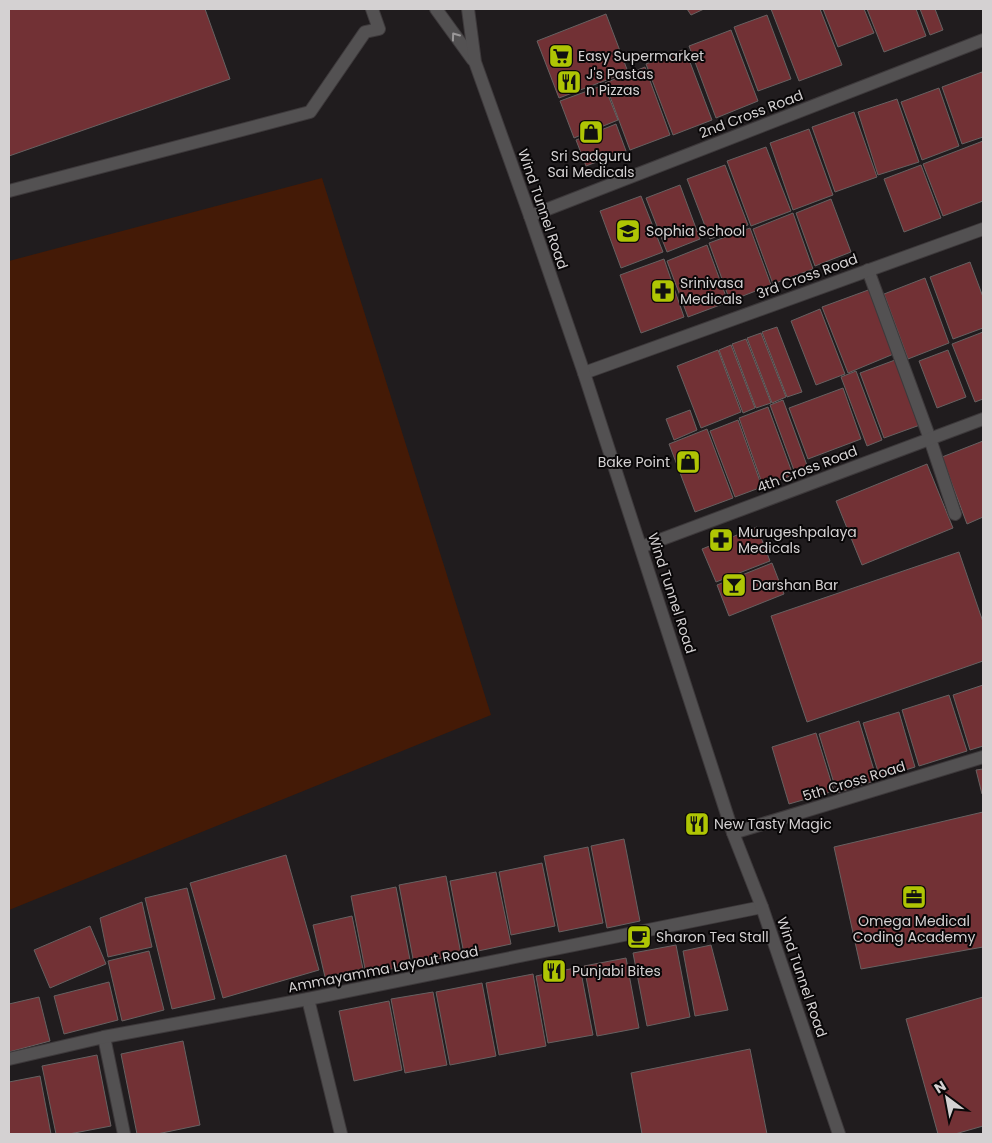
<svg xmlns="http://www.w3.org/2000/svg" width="992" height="1143" viewBox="0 0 992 1143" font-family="Poppins,sans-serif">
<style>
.green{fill:#441a06}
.building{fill:#723135;stroke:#676161}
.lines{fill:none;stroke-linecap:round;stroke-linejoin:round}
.service-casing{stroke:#3d393b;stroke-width:14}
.minor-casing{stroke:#3d393b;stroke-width:14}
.tertiary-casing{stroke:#3d393b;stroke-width:14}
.service{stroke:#535152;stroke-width:12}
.minor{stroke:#535152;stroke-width:12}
.tertiary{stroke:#535152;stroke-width:12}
.oneway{stroke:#9a9798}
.labels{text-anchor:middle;stroke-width:4;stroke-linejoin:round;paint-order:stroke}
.poi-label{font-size:14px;fill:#d4d1d2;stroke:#090708;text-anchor:start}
.street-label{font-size:14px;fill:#d4d1d2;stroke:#090708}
</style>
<rect width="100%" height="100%" fill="#201c1e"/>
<path class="green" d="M 322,178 L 491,715 L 9,910 L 9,261 Z"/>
<g class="building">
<path d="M 9,9 L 205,9 L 230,79 L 9,156 Z"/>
<path d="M 687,9 L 704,9 L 691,15 Z"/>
<path d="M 771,9 L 820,9 L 842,65 L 799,81 Z"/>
<path d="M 823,9 L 864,9 L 874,33 L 838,47 Z"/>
<path d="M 867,9 L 916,9 L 926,36 L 884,52 Z"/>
<path d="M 920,9 L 935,9 L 943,30 L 930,35 Z"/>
<path d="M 606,14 L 628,72 L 559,98 L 537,41 Z"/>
<path d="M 767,15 L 791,79 L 758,91 L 734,27 Z"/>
<path d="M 731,30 L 758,101 L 716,118 L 689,46 Z"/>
<path d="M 685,49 L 712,120 L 673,135 L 646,64 Z"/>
<path d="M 645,67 L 670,135 L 630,150 L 605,83 Z"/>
<path d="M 982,72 L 983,76 L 983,137 L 962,144 L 942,87 Z"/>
<path d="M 604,85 L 618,120 L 574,138 L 560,101 Z"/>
<path d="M 939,88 L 959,146 L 922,160 L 901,102 Z"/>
<path d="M 897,99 L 919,162 L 878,175 L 858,112 Z"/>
<path d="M 854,112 L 877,177 L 835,192 L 812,127 Z"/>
<path d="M 616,124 L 626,151 L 586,166 L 576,140 Z"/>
<path d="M 809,129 L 833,195 L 793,210 L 770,143 Z"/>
<path d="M 983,141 L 983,201 L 943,216 L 923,164 Z"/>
<path d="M 766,147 L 791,211 L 751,226 L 727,161 Z"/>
<path d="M 725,165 L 748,225 L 710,239 L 687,179 Z"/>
<path d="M 921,165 L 941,218 L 904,232 L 884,179 Z"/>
<path d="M 680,185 L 700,239 L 667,252 L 646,198 Z"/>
<path d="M 641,196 L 663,252 L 621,268 L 600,211 Z"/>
<path d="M 831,199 L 851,252 L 815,266 L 796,213 Z"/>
<path d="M 793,213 L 813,269 L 773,284 L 753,229 Z"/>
<path d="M 750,228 L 771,285 L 730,301 L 709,243 Z"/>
<path d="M 707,245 L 728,302 L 688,317 L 667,261 Z"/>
<path d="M 664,259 L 684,317 L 641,333 L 620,275 Z"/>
<path d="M 970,262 L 983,297 L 983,328 L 953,339 L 930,277 Z"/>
<path d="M 925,278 L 949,343 L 908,359 L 884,294 Z"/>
<path d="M 871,289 L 896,353 L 848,373 L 822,307 Z"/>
<path d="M 820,309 L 845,374 L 816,385 L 791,321 Z"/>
<path d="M 777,327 L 802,392 L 787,397 L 762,332 Z"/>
<path d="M 983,332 L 983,399 L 975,402 L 952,344 Z"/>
<path d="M 761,333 L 786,397 L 772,403 L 747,338 Z"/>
<path d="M 746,339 L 771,403 L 756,408 L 732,344 Z"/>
<path d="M 731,345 L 755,408 L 743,413 L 719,350 Z"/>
<path d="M 718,350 L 741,412 L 701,428 L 677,366 Z"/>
<path d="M 948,350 L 966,397 L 937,408 L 919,361 Z"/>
<path d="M 895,360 L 920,425 L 884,438 L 860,373 Z"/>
<path d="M 856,371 L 882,440 L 867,446 L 841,377 Z"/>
<path d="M 843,388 L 861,439 L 808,459 L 789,408 Z"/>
<path d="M 783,400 L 808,468 L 795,473 L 770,405 Z"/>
<path d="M 768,407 L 793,475 L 763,486 L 739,418 Z"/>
<path d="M 690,410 L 697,430 L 674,440 L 666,419 Z"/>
<path d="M 738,420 L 762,487 L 735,497 L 710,431 Z"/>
<path d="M 707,429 L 733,498 L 695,512 L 669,444 Z"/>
<path d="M 983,441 L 983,517 L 967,524 L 942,457 Z"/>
<path d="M 927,464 L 953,528 L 862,565 L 836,501 Z"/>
<path d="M 757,527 L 770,561 L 716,582 L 702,549 Z"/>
<path d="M 959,552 L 983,622 L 983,661 L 807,722 L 771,616 Z"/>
<path d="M 772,563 L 784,594 L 729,616 L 717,585 Z"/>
<path d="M 983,685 L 983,746 L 970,750 L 953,695 Z"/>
<path d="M 949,695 L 967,751 L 919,766 L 902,710 Z"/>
<path d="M 899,712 L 915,767 L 880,778 L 863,723 Z"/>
<path d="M 859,721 L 877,780 L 837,793 L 819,734 Z"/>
<path d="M 816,733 L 834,791 L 789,804 L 772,747 Z"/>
<path d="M 983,769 L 983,794 L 982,794 L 976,770 Z"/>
<path d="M 983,812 L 983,947 L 861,969 L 834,847 Z"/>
<path d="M 624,839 L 640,921 L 607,928 L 591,846 Z"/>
<path d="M 588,847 L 603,923 L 559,932 L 544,856 Z"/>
<path d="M 286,855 L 319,970 L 223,998 L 190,883 Z"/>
<path d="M 542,863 L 555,926 L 511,935 L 499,872 Z"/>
<path d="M 496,872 L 511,944 L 464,954 L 450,881 Z"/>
<path d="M 446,876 L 461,954 L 414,964 L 399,885 Z"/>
<path d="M 396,887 L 411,965 L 366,974 L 351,896 Z"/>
<path d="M 187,888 L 215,999 L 172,1009 L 145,898 Z"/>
<path d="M 142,902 L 152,947 L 108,957 L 100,918 Z"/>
<path d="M 352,916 L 363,969 L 325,977 L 313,925 Z"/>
<path d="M 90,926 L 106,964 L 50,988 L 34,950 Z"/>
<path d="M 676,945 L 690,1017 L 647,1026 L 633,953 Z"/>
<path d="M 711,945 L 728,1010 L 695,1016 L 683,951 Z"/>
<path d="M 149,951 L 164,1010 L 122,1021 L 108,961 Z"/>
<path d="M 626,958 L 639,1028 L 597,1036 L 584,966 Z"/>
<path d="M 580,967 L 593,1035 L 548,1043 L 536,976 Z"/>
<path d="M 533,974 L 546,1046 L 499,1055 L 486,983 Z"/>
<path d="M 109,982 L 118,1020 L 64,1034 L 54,996 Z"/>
<path d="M 482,983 L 496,1056 L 450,1065 L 436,992 Z"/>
<path d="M 433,992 L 447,1065 L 405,1073 L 391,999 Z"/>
<path d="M 39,997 L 50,1041 L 9,1052 L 9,1004 Z"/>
<path d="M 983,997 L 983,1126 L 955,1134 L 938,1134 L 906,1019 Z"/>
<path d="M 389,1001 L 402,1070 L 354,1081 L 339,1011 Z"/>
<path d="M 183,1041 L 200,1125 L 157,1134 L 137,1134 L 121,1054 Z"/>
<path d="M 750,1049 L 767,1134 L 642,1134 L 631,1073 Z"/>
<path d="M 97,1055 L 111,1126 L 69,1134 L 56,1134 L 42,1066 Z"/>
<path d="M 40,1076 L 51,1134 L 9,1134 L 9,1082 Z"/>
</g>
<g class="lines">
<defs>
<g id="service">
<path d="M 9,191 L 310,112 L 365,32 L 379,29 L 372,9"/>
<path d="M 308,999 L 341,1134"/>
</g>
<g id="minor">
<path d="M 530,216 L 983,40"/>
<path d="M 868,270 L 930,439 L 955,514"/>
<path d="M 584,373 L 983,229"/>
<path d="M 641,547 L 983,419"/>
<path d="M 733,833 L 983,757"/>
<path d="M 104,1037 L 124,1134"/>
<path d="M 9,1059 L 104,1037 L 308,999 L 762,907"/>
</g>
<g id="tertiary">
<path d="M 436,9 L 473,60"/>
<path d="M 468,9 L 475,62 L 530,216 L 584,373 L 733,833 L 762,907 L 839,1134"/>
</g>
</defs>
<use href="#service" class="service-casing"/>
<use href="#minor" class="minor-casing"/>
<use href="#tertiary" class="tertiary-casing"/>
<use href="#service" class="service"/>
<use href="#minor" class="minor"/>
<use href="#tertiary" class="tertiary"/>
</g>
<defs><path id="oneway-chevron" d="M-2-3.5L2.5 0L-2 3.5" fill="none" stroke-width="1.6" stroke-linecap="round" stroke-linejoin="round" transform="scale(1.25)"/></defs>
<use class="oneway" href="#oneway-chevron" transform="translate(455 36) rotate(-126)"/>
<defs>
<symbol id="supermarket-square" viewBox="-11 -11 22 22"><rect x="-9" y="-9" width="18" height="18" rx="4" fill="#afc504" stroke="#090708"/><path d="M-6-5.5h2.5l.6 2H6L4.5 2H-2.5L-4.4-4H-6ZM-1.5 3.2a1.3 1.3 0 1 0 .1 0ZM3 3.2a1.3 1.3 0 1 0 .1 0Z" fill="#111"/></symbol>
<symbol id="restaurant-square" viewBox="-11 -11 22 22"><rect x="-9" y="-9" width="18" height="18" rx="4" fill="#afc504" stroke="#090708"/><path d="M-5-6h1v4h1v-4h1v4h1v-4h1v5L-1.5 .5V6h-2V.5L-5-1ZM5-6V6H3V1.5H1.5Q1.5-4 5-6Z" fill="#111"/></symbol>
<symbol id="shop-square" viewBox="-11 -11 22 22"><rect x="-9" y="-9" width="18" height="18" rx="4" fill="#afc504" stroke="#090708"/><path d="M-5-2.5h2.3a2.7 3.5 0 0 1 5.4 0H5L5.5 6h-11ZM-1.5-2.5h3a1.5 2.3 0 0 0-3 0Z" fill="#111"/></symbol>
<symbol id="school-square" viewBox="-11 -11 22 22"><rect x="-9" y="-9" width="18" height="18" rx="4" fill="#afc504" stroke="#090708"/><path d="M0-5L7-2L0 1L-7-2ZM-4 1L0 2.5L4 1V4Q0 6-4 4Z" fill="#111"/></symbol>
<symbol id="pharmacy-square" viewBox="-11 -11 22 22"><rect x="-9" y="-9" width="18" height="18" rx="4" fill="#afc504" stroke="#090708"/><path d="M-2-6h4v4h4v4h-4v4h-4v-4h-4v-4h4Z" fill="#111"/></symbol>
<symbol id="bar-square" viewBox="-11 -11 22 22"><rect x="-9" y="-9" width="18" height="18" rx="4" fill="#afc504" stroke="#090708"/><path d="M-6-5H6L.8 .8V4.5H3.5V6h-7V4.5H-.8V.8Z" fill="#111"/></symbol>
<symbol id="office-square" viewBox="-11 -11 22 22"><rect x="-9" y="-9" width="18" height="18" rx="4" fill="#afc504" stroke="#090708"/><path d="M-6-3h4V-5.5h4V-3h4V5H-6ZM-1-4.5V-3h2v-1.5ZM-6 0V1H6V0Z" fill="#111"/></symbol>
<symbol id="cafe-square" viewBox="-11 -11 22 22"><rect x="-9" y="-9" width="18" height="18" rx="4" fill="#afc504" stroke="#090708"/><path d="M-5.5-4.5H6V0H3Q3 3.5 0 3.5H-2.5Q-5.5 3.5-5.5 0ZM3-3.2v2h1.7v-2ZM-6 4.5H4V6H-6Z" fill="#111"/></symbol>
</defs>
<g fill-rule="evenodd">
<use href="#supermarket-square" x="547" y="42" width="28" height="28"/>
<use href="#restaurant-square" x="555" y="68" width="28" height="28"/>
<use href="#shop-square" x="577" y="118" width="28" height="28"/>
<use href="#school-square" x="614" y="217" width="28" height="28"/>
<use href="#pharmacy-square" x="649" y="277" width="28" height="28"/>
<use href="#shop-square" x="674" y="448" width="28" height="28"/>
<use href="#pharmacy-square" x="707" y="526" width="28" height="28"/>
<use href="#bar-square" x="720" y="571" width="28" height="28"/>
<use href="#restaurant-square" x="683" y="810" width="28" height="28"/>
<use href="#office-square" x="900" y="883" width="28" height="28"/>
<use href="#cafe-square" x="625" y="923" width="28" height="28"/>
<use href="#restaurant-square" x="540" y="957" width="28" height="28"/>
</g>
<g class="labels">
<g class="poi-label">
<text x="578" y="61">Easy Supermarket</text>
<text x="586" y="79">J's Pastas<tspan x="586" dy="16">n Pizzas</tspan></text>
<text x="591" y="161" text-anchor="middle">Sri Sadguru<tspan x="591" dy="16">Sai Medicals</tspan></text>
<text x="646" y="236">Sophia School</text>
<text x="680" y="288">Srinivasa<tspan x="680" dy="16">Medicals</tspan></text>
<text x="670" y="467" text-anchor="end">Bake Point</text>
<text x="738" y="537">Murugeshpalaya<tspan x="738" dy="16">Medicals</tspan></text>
<text x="752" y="590">Darshan Bar</text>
<text x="714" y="829">New Tasty Magic</text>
<text x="914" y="926" text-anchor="middle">Omega Medical<tspan x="914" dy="16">Coding Academy</tspan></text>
<text x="656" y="942">Sharon Tea Stall</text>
<text x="572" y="976">Punjabi Bites</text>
</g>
<g class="street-label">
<text transform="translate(751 114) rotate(-21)" y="5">2nd Cross Road</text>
<text transform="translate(543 209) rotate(71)" y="5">Wind Tunnel Road</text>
<text transform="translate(807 276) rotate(-20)" y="5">3rd Cross Road</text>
<text transform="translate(807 469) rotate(-21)" y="5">4th Cross Road</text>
<text transform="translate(672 593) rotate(72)" y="5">Wind Tunnel Road</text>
<text transform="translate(854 781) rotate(-17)" y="5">5th Cross Road</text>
<text transform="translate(383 969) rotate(-11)" y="5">Ammayamma Layout Road</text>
<text transform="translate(802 977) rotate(71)" y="5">Wind Tunnel Road</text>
</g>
</g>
<rect width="992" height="1143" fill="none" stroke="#d4d1d2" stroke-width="20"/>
<g transform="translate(947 1098) rotate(328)" stroke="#090708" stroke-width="4" paint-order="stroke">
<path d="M0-4L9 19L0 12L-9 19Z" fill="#d4d1d2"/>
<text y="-8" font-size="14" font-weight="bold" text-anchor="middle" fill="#d4d1d2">N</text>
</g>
</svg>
